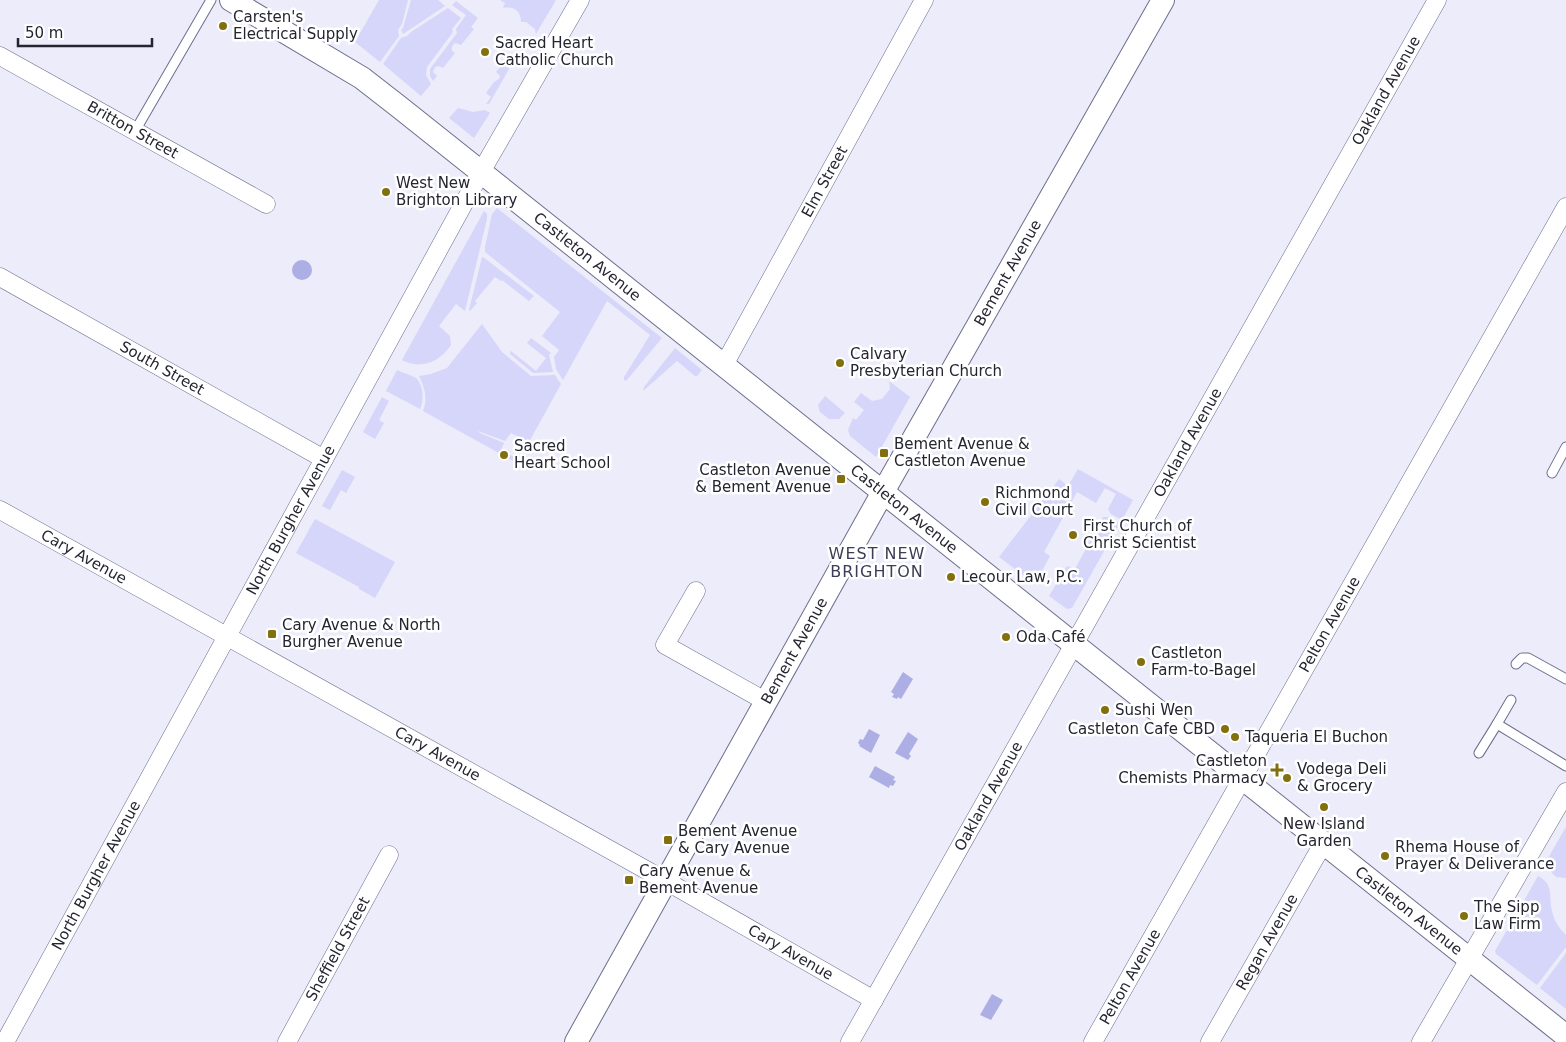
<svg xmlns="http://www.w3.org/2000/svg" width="1566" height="1042" viewBox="0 0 1566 1042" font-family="'DejaVu Sans',sans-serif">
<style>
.green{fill:#d5d6f9}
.water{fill:#adaee3}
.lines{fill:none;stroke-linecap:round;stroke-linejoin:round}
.service-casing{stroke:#6d6e8c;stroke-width:11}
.minor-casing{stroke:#6d6e8c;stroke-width:19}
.tertiary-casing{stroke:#6d6e8c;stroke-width:24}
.service{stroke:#fff;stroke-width:9}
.minor{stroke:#fff;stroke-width:18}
.tertiary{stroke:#fff;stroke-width:22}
.poi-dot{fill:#826f0d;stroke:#fff;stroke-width:2}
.labels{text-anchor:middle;stroke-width:5;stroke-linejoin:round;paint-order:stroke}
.poi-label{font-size:15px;fill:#252531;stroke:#fff;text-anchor:start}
.street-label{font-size:15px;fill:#252531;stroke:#fff}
.neighbourhood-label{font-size:16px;letter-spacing:1px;fill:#3d3d58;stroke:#fff}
</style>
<rect width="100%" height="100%" fill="#ececfa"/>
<g class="green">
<path d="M 379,0 L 408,0 L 402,24 L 398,30 L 399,36 L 380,62 L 355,42 Z"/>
<path d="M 411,0 L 438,0 L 445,6 L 403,34 L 401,30 L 403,28 Z"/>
<path d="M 500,0 L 556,0 L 536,34 L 535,29 L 526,22 L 521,22 C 521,11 514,6 503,8 L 505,3 Z"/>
<path d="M 456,1 L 478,18 L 471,27 L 474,29 L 461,45 L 455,43 L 452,46 L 452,51 L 455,53 L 443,68 L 439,66 L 435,67 L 433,72 L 437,76 L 433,81 L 430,76 L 430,69 L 457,33 L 456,29 L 466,15 L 452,5 Z"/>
<path d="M 448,8 L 461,18 L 452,29 L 453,32 L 427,67 L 426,75 L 431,84 L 421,96 L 383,64 L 401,38 L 407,36 L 411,32 Z"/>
<path d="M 509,56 L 512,59 L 509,69 L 489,104 L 486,104 L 491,97 L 486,93 L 494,82 L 499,79 L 500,76 L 496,72 Z"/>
<path d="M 458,108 L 473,112 L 485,110 L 490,113 L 474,138 L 449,118 Z"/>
<path d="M 497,208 L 662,338 L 626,381 L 624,380 L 624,377 L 650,335 L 607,301 L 563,380 L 556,369 L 554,357 L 559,350 L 542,336 L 560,312 L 485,252 L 485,247 L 492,214 Z"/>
<path d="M 484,211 L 487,214 L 487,219 L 465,311 L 456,304 L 439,326 L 450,336 L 451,345 C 440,362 420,370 402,360 Z"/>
<path d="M 482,257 L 483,257 L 534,296 L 529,301 L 502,280 L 501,281 L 495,277 L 475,301 L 477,303 L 470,311 L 469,310 Z"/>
<path d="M 482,324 L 502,352 L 531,376 L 555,375 L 561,384 L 529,442 L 511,433 L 505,441 L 478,431 L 480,433 L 504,443 L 501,450 L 521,461 L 515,462 L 423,411 C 428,398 425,389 419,376 L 431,374 L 447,368 Z"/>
<path d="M 531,338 L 551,353 L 549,355 L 553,372 L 533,373 L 510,354 L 511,351 L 536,371 L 546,358 L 527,343 Z"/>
<path d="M 675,348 L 702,370 L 697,376 L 695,376 L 677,361 L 643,391 L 644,387 Z"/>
<path d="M 397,370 C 402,373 412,375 416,378 C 424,386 424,400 420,409 L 386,391 Z"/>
<path d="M 889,381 L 910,397 L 876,457 L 850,436 L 848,430 L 853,418 L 856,420 L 864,410 L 854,402 L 861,393 L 872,401 L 882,399 L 890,389 Z"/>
<path d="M 825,396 L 845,413 L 839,419 L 829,419 L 820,412 L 818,405 Z"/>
<path d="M 382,397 L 389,401 L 379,420 L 384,423 L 375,439 L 363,432 Z"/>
<path d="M 1078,469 L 1133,500 L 1122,520 L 1111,514 L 1108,509 L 1116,494 L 1105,488 L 1096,503 L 1077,492 L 1044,552 L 1050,556 L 1035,584 L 999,557 L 1059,479 L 1068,486 Z"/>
<path d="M 342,470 L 355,477 L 346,493 L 341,490 L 330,510 L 322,506 Z"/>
<path d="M 1103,517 L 1110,517 L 1120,523 L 1072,608 L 1067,609 L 1049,596 L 1067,566 L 1075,569 Z"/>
<path d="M 315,519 L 395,562 L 375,598 L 359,589 L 359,587 L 296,553 Z"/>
<path d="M 1566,827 L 1566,878 L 1556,877 L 1544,865 Z"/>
<path d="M 1538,876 C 1555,885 1548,896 1552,911 C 1554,921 1559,928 1566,935 L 1566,947 L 1537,985 L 1496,954 L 1495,951 Z"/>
<path d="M 1566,953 L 1566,1009 L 1540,988 Z"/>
</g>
<g class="water">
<circle cx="302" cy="270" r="10"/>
<path d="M 903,672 L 913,679 L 901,699 L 898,697 L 897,699 L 892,697 L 894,694 L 891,692 Z"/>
<path d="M 869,729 L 880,735 L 871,753 L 859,746 L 860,745 L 858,743 L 860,739 L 863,740 Z"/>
<path d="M 908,732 L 918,739 L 909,754 L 911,756 L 908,760 L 895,753 Z"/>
<path d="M 875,766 L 895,777 L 893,780 L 896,781 L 893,786 L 890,785 L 889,788 L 869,777 Z"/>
<path d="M 992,994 L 1003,1000 L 991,1020 L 980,1015 Z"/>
</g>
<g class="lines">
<defs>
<g id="service">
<path d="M 135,131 L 211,0"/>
<path d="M 1552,473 L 1566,447"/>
<path d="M 1516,664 L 1522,658 L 1528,658 L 1566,679"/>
<path d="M 1497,724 L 1511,700"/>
<path d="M 1479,753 L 1497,724 L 1566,766"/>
</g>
<g id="minor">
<path id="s1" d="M 0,56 L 266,204"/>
<path id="s2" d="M 0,277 L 324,459"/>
<path id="s3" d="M 724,365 L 924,0"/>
<path id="s4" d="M 0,510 L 666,881 L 874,1000"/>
<path d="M 696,591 L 665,645 L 767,702"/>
<path id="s5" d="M 5,1042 L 481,172 L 580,0"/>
<path id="s6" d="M 287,1042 L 389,855"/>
<path id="s7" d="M 850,1042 L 1437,0"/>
<path id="s8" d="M 1093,1042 L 1566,207"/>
<path id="s9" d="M 1210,1042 L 1324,842"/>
<path d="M 1421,1042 L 1566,792"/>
</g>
<g id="tertiary">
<path id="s10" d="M 231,0 L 362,78 L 398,106 L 1566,1036"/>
<path id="s11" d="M 576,1042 L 883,492 L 1163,0"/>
</g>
</defs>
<use href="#service" class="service-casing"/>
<use href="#minor" class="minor-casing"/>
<use href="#tertiary" class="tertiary-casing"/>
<use href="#service" class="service"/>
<use href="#minor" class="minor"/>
<use href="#tertiary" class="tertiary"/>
</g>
<g class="poi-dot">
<circle cx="223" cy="26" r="5"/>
<circle cx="485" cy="52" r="5"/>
<circle cx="386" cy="192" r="5"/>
<circle cx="840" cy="363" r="5"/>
<rect x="879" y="448" width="10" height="10" rx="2.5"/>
<circle cx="504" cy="455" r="5"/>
<rect x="836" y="474" width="10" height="10" rx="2.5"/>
<circle cx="985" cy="502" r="5"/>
<circle cx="1073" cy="535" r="5"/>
<circle cx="951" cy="577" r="5"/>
<rect x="267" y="629" width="10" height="10" rx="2.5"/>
<circle cx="1006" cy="637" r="5"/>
<circle cx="1141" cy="662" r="5"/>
<circle cx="1105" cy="710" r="5"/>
<circle cx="1225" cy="729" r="5"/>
<circle cx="1235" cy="737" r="5"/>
<path d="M1274.5 762.5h5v5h5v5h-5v5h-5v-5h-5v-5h5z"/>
<circle cx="1287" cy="778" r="5"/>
<circle cx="1324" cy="807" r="5"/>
<rect x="663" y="835" width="10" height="10" rx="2.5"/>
<circle cx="1385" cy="856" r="5"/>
<rect x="624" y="875" width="10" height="10" rx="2.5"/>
<circle cx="1464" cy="916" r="5"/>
</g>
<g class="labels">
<g class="poi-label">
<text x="233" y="22">Carsten's<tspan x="233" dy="17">Electrical Supply</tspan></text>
<text x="495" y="48">Sacred Heart<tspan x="495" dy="17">Catholic Church</tspan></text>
<text x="396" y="188">West New<tspan x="396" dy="17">Brighton Library</tspan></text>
<text x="850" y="359">Calvary<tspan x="850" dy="17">Presbyterian Church</tspan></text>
<text x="894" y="449">Bement Avenue &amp;<tspan x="894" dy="17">Castleton Avenue</tspan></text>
<text x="514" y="451">Sacred<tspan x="514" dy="17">Heart School</tspan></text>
<text x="831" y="475" text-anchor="end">Castleton Avenue<tspan x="831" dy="17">&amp; Bement Avenue</tspan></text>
<text x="995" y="498">Richmond<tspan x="995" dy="17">Civil Court</tspan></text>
<text x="1083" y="531">First Church of<tspan x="1083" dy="17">Christ Scientist</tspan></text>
<text x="961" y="582">Lecour Law, P.C.</text>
<text x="282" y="630">Cary Avenue &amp; North<tspan x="282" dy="17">Burgher Avenue</tspan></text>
<text x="1016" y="642">Oda Café</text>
<text x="1151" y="658">Castleton<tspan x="1151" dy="17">Farm-to-Bagel</tspan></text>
<text x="1115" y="715">Sushi Wen</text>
<text x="1215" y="734" text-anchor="end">Castleton Cafe CBD</text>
<text x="1245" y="742">Taqueria El Buchon</text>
<text x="1267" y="766" text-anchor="end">Castleton<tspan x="1267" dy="17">Chemists Pharmacy</tspan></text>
<text x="1297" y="774">Vodega Deli<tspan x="1297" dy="17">&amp; Grocery</tspan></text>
<text x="1324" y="829" text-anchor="middle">New Island<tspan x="1324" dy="17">Garden</tspan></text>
<text x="678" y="836">Bement Avenue<tspan x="678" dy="17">&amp; Cary Avenue</tspan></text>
<text x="1395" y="852">Rhema House of<tspan x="1395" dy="17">Prayer &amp; Deliverance</tspan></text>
<text x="639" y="876">Cary Avenue &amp;<tspan x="639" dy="17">Bement Avenue</tspan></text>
<text x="1474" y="912">The Sipp<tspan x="1474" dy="17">Law Firm</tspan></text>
</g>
<g class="street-label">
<text dy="5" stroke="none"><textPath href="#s7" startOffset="1092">Oakland Avenue</textPath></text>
<text dy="5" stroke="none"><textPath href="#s1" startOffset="152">Britton Street</textPath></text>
<text dy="5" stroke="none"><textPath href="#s3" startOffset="209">Elm Street</textPath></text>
<text dy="5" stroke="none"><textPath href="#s10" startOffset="440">Castleton Avenue</textPath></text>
<text dy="5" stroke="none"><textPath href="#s11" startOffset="882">Bement Avenue</textPath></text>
<text dy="5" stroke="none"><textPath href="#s2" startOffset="186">South Street</textPath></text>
<text dy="5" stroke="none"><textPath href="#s7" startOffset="688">Oakland Avenue</textPath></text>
<text dy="5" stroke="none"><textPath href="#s10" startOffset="845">Castleton Avenue</textPath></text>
<text dy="5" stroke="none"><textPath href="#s5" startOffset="595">North Burgher Avenue</textPath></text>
<text dy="5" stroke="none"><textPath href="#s4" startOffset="96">Cary Avenue</textPath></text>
<text dy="5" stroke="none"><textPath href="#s8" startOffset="480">Pelton Avenue</textPath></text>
<text dy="5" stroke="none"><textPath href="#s11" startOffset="448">Bement Avenue</textPath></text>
<text dy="5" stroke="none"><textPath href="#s4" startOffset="501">Cary Avenue</textPath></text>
<text dy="5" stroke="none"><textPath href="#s7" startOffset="282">Oakland Avenue</textPath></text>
<text dy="5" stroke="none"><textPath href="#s5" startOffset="190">North Burgher Avenue</textPath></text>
<text dy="5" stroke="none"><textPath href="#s10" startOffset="1490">Castleton Avenue</textPath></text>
<text dy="5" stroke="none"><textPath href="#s9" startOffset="115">Regan Avenue</textPath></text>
<text dy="5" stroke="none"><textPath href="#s6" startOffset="106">Sheffield Street</textPath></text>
<text dy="5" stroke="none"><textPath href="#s4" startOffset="906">Cary Avenue</textPath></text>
<text dy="5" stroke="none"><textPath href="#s8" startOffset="75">Pelton Avenue</textPath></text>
</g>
<g class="neighbourhood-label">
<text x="877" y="559">WEST NEW<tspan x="877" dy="18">BRIGHTON</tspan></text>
</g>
</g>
<path d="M18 38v8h134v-8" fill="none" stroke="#252531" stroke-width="2.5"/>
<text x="25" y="38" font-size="15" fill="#252531" stroke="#ffffff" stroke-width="4" paint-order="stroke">50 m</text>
</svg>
